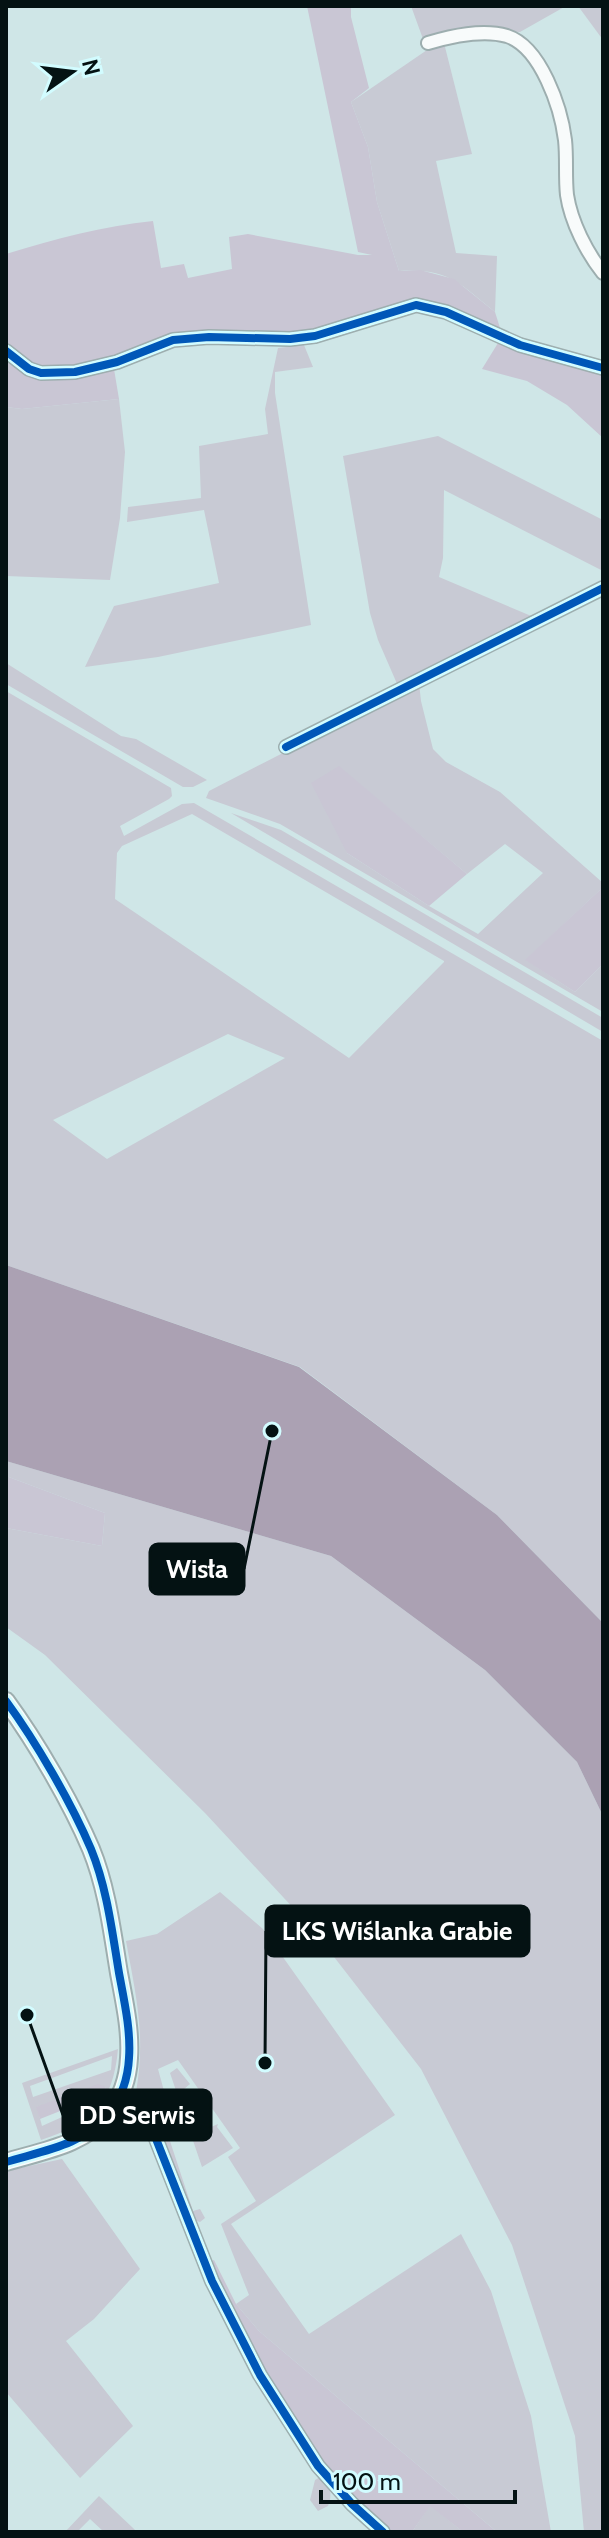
<svg xmlns="http://www.w3.org/2000/svg" width="609" height="2538" viewBox="0 0 609 2538" font-family="Cabin,sans-serif">
<style>
.green{fill:#c8cad4;fill-rule:evenodd}
.forest{fill:#c9c6d4}
.water{fill:#aba1b3}
.lines{fill:none;stroke-linecap:round;stroke-linejoin:round}
.minor-casing{stroke:#9daeaf;stroke-width:16}
.tertiary-casing{stroke:#9daeaf;stroke-width:20}
.minor{stroke:#f8fbfb;stroke-width:12}
.tertiary{stroke:#f8fbfb;stroke-width:16}
.cycleway-casing{stroke:#d2fcff;stroke-width:13}
.cycleway{stroke:#0057b8;stroke-width:8}
.leader{fill:none;stroke:#041213;stroke-width:3}
.callout-dot{fill:#041213;stroke:#d2fcff;stroke-width:3}
.callout{fill:#041213;stroke:#041213;stroke-width:3}
.callout-label{font-size:26px;text-anchor:middle;font-weight:bold;fill:#fff}
</style>
<rect width="100%" height="100%" fill="#cfe6e7"/>
<g class="green">
<path d="M 411,6 L 566,6 L 520,32 L 462,30 L 423,39 Z"/>
<path d="M 578,6 L 603,6 L 603,40 Z"/>
<path d="M 444,43 L 472,154 L 436,161 L 456,253 L 497,256 L 495,312 C 459,283 448,268 399,271 L 377,202 L 368,147 L 351,102 L 427,50 Z"/>
<path d="M 304,345 L 313,367 L 275,372 L 275,393 L 311,625 L 158,657 L 85,667 L 114,606 L 219,583 L 204,510 L 127,522 L 128,507 L 201,498 L 199,446 L 268,434 L 265,409 L 278,348 Z"/>
<path d="M 119,399 L 125,452 L 120,518 L 110,580 L 6,576 L 6,407 L 22,409 Z"/>
<path d="M 438,436 L 603,520 L 603,571 L 444,490 L 443,558 L 439,577 L 536,618 L 398,686 L 378,640 L 370,613 L 343,456 Z"/>
<path d="M 6,663 L 121,736 L 136,739 L 207,780 L 193,787 L 183,787 L 6,684 Z"/>
<path d="M 419,683 L 421,701 L 433,749 L 446,762 L 500,792 L 603,883 L 603,887 L 526,960 L 575,992 L 603,964 L 603,1012 L 280,824 L 206,798 L 209,791 ZM 339,767 L 467,874 L 505,844 L 543,873 L 478,934 L 429,906 L 347,853 Z"/>
<path d="M 6,691 L 171,788 L 172,796 L 169,799 L 120,826 L 124,836 L 182,804 L 194,803 L 603,1041 L 603,1623 L 497,1515 L 300,1367 L 6,1265 ZM 192,814 L 444,961 L 444,962 L 349,1058 L 115,899 L 117,853 L 122,846 ZM 228,1034 L 285,1058 L 107,1159 L 53,1120 Z"/>
<path d="M 231,813 L 281,830 L 603,1018 L 603,1032 Z"/>
<path d="M 6,1461 L 331,1556 L 485,1670 L 577,1762 L 603,1816 L 603,2532 L 584,2532 L 575,2436 L 512,2245 L 421,2069 L 310,1926 L 205,1813 L 45,1655 L 6,1627 L 6,1528 L 102,1546 L 105,1513 L 6,1476 Z"/>
<path d="M 220,1892 L 263,1929 L 395,2115 L 231,2224 L 309,2334 L 461,2234 L 491,2291 L 531,2416 L 551,2532 L 497,2532 L 259,2331 L 236,2304 L 249,2295 L 221,2224 L 256,2201 L 228,2157 L 240,2148 L 178,2060 L 158,2069 L 170,2113 L 165,2117 L 153,2117 L 149,2106 L 136,2092 C 146,2036 136,1996 126,1941 L 157,1934 Z"/>
<path d="M 118,2049 C 113,2104 92,2123 41,2140 L 22,2083 ZM 112,2056 L 111,2070 L 33,2097 L 30,2086 ZM 106,2087 L 100,2100 L 42,2126 L 37,2107 Z"/>
<path d="M 177,2068 L 190,2084 L 184,2089 L 211,2127 L 218,2124 L 217,2127 L 233,2148 L 202,2167 L 170,2073 Z"/>
<path d="M 169,2126 L 175,2127 L 177,2134 L 169,2138 L 193,2211 L 200,2209 L 205,2218 L 200,2222 L 191,2219 L 160,2138 L 164,2127 Z"/>
<path d="M 62,2159 L 140,2269 L 94,2319 L 66,2341 L 133,2426 L 80,2478 L 6,2392 L 6,2171 Z"/>
<path d="M 322,2476 C 330,2485 333,2494 328,2506 L 318,2511 L 310,2500 L 315,2480 Z"/>
<path d="M 99,2496 L 133,2528 L 137,2532 L 104,2532 L 90,2519 L 77,2532 L 65,2532 Z"/>
<path d="M 430,2505 L 463,2532 L 412,2532 Z"/>
</g>
<g class="forest">
<path d="M 307,6 L 351,6 L 351,17 L 369,88 L 351,102 L 368,147 L 377,202 L 399,271 L 420,270 L 454,279 L 495,312 L 501,331 L 414,302 L 296,334 L 235,334 L 162,338 L 112,357 L 119,399 L 22,409 L 6,407 L 6,254 C 55,239 103,226 153,221 L 161,268 L 184,264 L 188,278 L 232,269 L 229,237 L 248,234 L 358,255 L 372,255 L 358,252 Z"/>
<path d="M 498,343 L 603,374 L 603,438 L 567,405 L 527,381 L 482,369 Z"/>
<path d="M 339,766 L 467,874 L 429,906 L 347,853 L 311,783 Z"/>
<path d="M 603,887 L 603,964 L 575,992 L 525,960 Z"/>
<path d="M 6,1476 L 105,1513 L 102,1546 L 6,1528 Z"/>
<path d="M 98,2084 L 106,2087 L 103,2094 L 40,2119 L 36,2107 Z"/>
<path d="M 214,2260 L 236,2304 L 259,2331 L 497,2532 L 463,2532 L 430,2506 L 412,2532 L 393,2532 C 380,2521 366,2511 355,2500 C 291,2437 249,2342 208,2263 Z"/>
</g>
<path class="water" d="M 6,1265 L 299,1367 L 497,1515 L 603,1623 L 603,1816 L 577,1762 L 485,1670 L 331,1556 L 6,1461 Z"/>
<g class="lines">
<defs>
<g id="minor">
<path d="M 428,43 C 452,36 482,29 507,36 C 541,47 561,108 565,140 C 567,158 565,177 567,195 C 571,222 587,253 603,273"/>
<path d="M 6,351 L 29,369 L 41,373 L 75,372 L 117,362 L 173,340 L 209,337 L 290,339 L 315,336 L 416,305 L 446,312 L 520,345 L 603,368"/>
<path d="M 286,747 L 603,588"/>
<path d="M 118,2098 L 137,2106 L 147,2116 L 212,2281 L 260,2375 L 318,2466 L 352,2504 L 383,2532"/>
</g>
<path id="tertiary" d="M 6,1701 C 36,1742 71,1802 91,1849 C 107,1888 112,1931 119,1973 C 124,2000 131,2030 129,2058 C 128,2078 121,2098 109,2114 C 84,2145 42,2151 6,2162"/>
</defs>
<use href="#minor" class="minor-casing"/>
<use href="#tertiary" class="tertiary-casing"/>
<use href="#minor" class="minor"/>
<use href="#tertiary" class="tertiary"/>
<defs>
<g id="cycleway">
<path d="M 6,351 L 29,369 L 41,373 L 75,372 L 117,362 L 173,340 L 209,337 L 290,339 L 315,336 L 416,305 L 446,312 L 520,345 L 603,368"/>
<path d="M 286,747 L 603,588"/>
<path d="M 6,1701 C 36,1742 71,1802 91,1849 C 107,1888 112,1931 119,1973 C 124,2000 131,2030 129,2058 C 128,2078 121,2098 109,2114 C 84,2145 42,2151 6,2162"/>
<path d="M 118,2098 L 137,2106 L 147,2116 L 212,2281 L 260,2375 L 318,2466 L 352,2504 L 383,2532"/>
</g>
</defs>
<use href="#cycleway" class="cycleway-casing"/>
<use href="#cycleway" class="cycleway"/>
</g>
<path class="leader" d="M272 1431L244 1569M265 2063L266 1931M27 2015L63 2115"/>
<g class="callout-dot">
<circle cx="272" cy="1431" r="8"/>
<circle cx="265" cy="2063" r="8"/>
<circle cx="27" cy="2015" r="8"/>
</g>
<g class="callout">
<rect x="150" y="1544" width="94" height="50" rx="8"/>
<rect x="266" y="1906" width="263" height="50" rx="8"/>
<rect x="63" y="2090" width="148" height="50" rx="8"/>
</g>
<g class="callout-label">
<text x="197" y="1578">Wisła</text>
<text x="397" y="1940">LKS Wiślanka Grabie</text>
<text x="137" y="2124">DD Serwis</text>
</g>
<rect width="609" height="2538" fill="none" stroke="#041213" stroke-width="16"/>
<g transform="translate(72 72) rotate(76)" stroke="#d2fcff" stroke-width="6" paint-order="stroke">
<path d="M0-6L14 30L0 20L-14 30Z" fill="#041213"/>
<text y="-12" font-size="22" font-weight="bold" text-anchor="middle" fill="#041213">N</text>
</g>
<path d="M321 2490v12h194v-12" fill="none" stroke="#041213" stroke-width="4"/>
<text x="333" y="2490" font-size="24" fill="#041213" stroke="#d2fcff" stroke-width="6" paint-order="stroke">100 m</text>
</svg>
